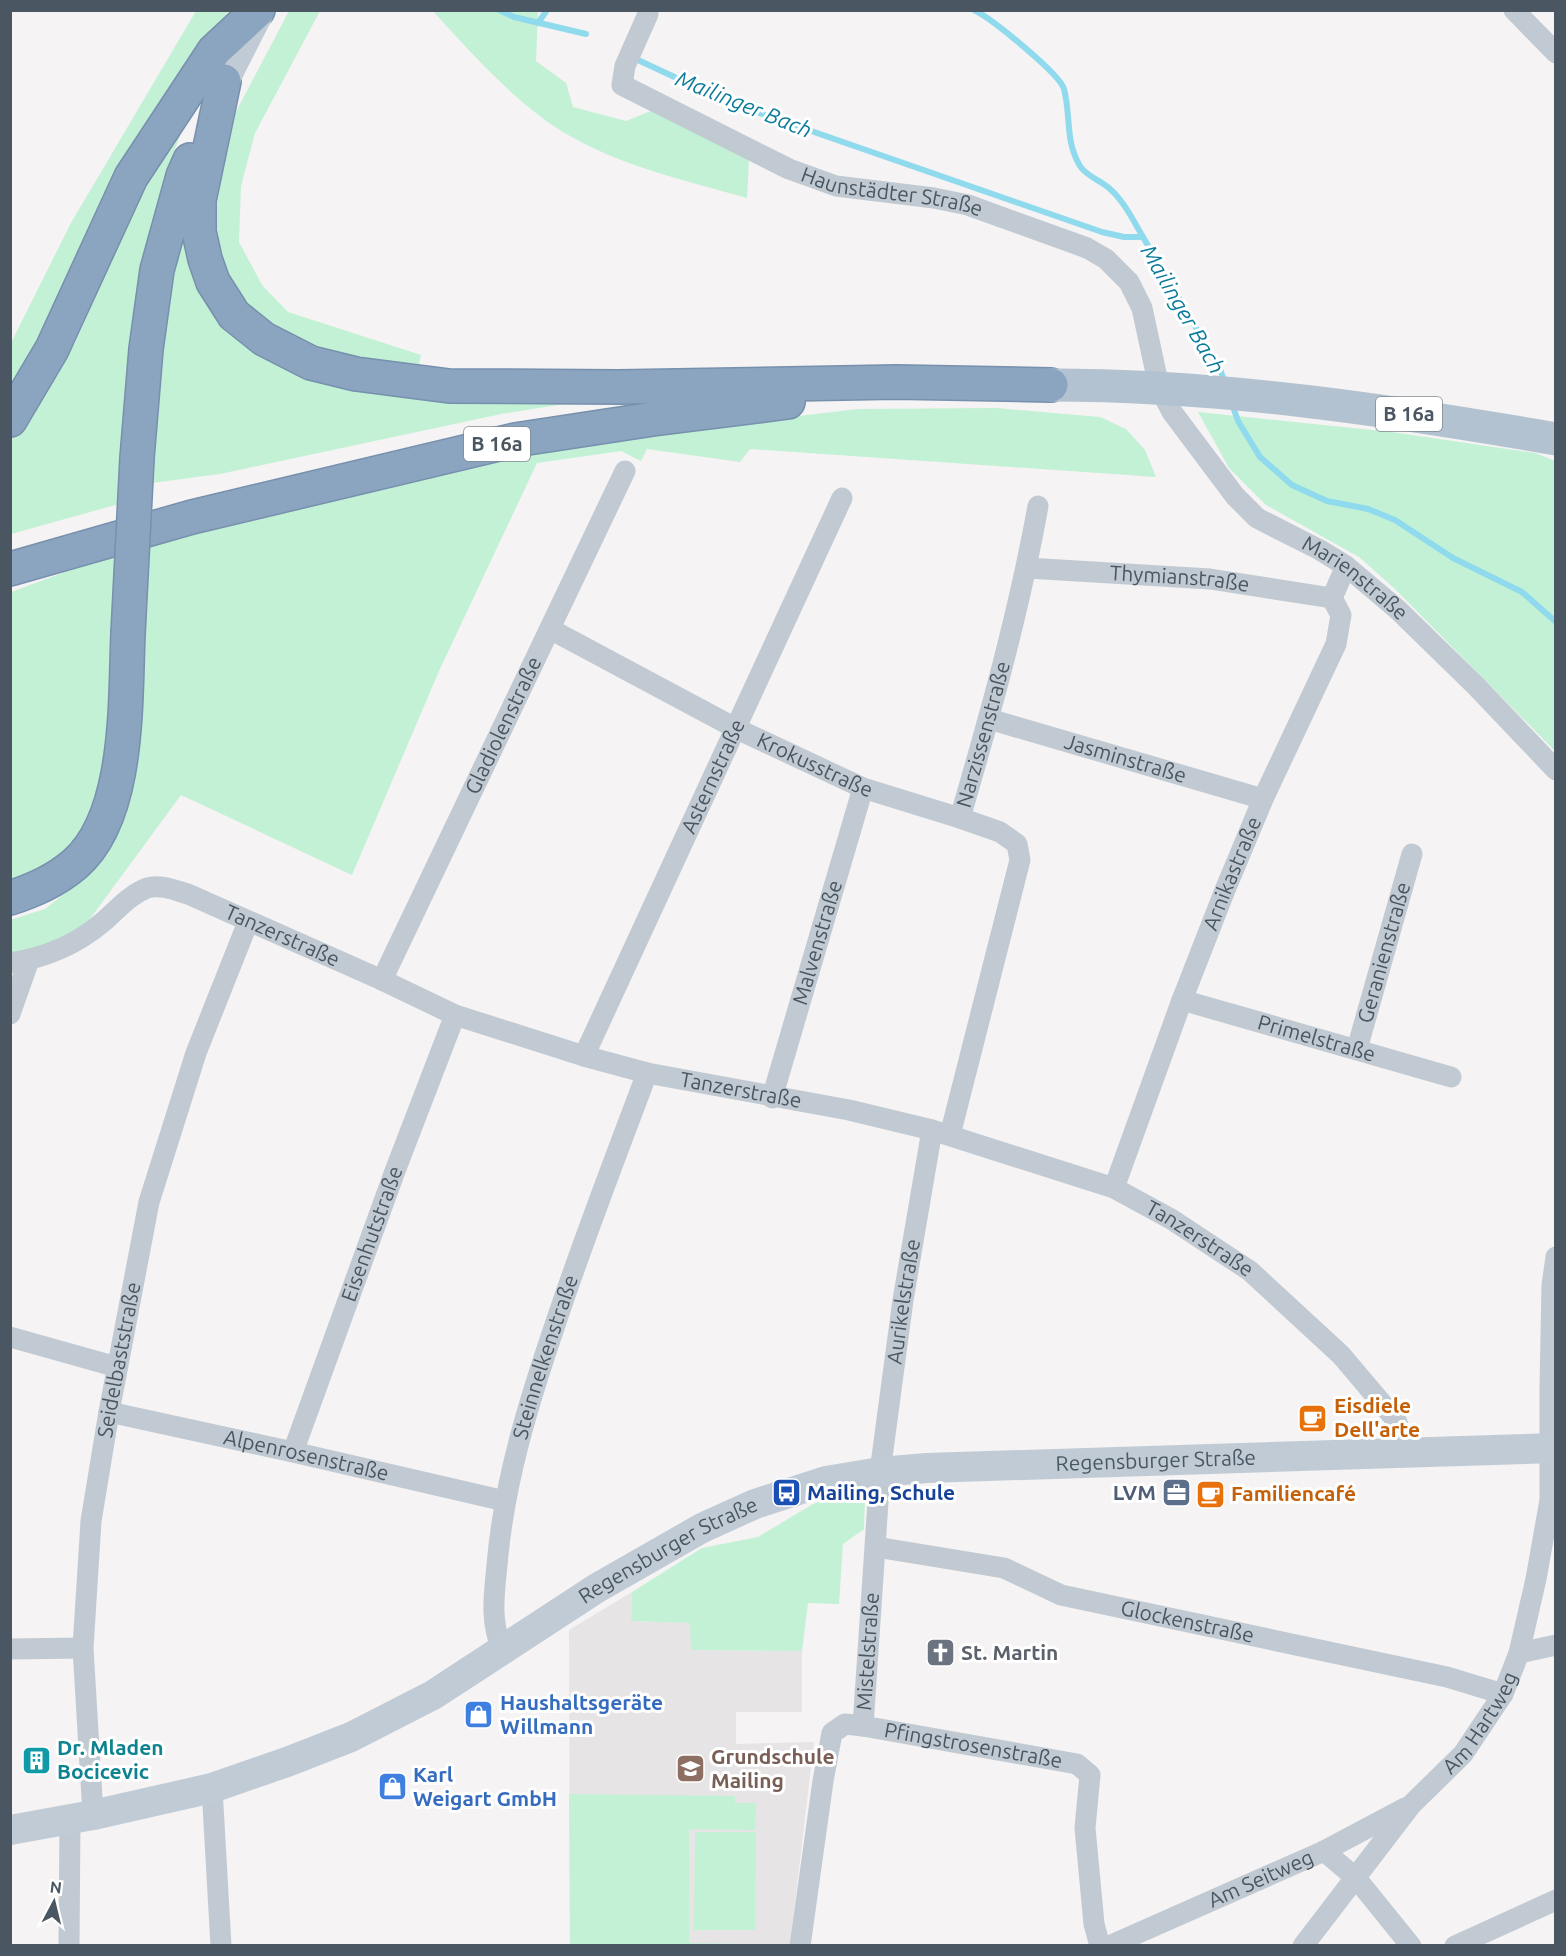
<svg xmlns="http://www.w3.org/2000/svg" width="1566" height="1956" viewBox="0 0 1566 1956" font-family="Ubuntu,sans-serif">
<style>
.education{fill:#e6e4e5}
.green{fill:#c3f1d5}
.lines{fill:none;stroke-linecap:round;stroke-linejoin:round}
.stream{stroke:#90daee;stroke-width:6}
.highway-casing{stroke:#7690ad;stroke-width:36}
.street{stroke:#c1cad2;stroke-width:21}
.secondary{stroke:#c1cbd6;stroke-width:30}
.primary{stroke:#b3c2d1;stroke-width:33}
.highway{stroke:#8ba5c1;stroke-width:33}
.highway-bridge-casing{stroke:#7690ad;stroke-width:36;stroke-linecap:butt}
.highway-bridge{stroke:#8ba5c1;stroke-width:33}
.labels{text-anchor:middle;stroke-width:6;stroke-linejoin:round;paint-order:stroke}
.shield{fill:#fff;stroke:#808990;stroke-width:1.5}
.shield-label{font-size:20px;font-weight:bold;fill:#4a5661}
.street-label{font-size:21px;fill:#4a5661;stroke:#fff}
.food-label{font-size:21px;font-weight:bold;fill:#c56008;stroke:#fff;text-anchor:start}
.transit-label{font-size:21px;font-weight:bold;fill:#164399;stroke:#fff;text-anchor:start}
.service-label{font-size:21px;font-weight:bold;fill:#4e5e75;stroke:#fff;text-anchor:end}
.worship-label{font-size:21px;font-weight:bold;fill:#5b616d;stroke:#fff;text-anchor:start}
.shop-label{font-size:21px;font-weight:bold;fill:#366cbe;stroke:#fff;text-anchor:start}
.culture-label{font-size:21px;font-weight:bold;fill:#0d838f;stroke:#fff;text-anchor:start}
.education-label{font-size:21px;font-weight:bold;fill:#785e54;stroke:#fff;text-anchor:start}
.water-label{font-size:22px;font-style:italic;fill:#0c7c9b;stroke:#fff}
</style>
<rect width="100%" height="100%" fill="#f5f3f3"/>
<path class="education" d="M 632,1592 L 631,1621 L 691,1623 L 692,1650 L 802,1651 L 802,1712 L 736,1712 L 736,1744 L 814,1742 L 790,1945 L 570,1945 L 569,1630 Z"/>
<g class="green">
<path d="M 531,10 L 538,12 L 536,61 L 566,83 L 573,107 L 626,121 L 651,111 L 749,159 L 747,198 C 687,181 624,167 570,136 C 520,108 472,54 433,11 Z"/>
<path d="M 196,11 L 229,11 L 147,131 L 11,401 L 10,345 L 71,223 Z"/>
<path d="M 289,11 L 320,11 L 255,133 L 241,186 L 239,242 L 262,285 L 288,312 L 421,355 L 417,373 L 304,346 L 257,321 L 226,285 L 206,240 L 230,123 Z"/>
<path d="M 187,117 C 174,152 161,186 153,222 C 130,314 123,410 119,504 L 11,534 L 11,441 L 75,343 L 152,168 Z"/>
<path d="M 186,205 L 189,234 L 281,359 L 620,395 L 501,414 L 220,474 L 152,483 L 151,432 L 168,298 Z"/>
<path d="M 996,408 L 1100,417 L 1126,429 L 1145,450 L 1156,477 L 750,449 L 740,462 L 647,449 L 641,461 L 621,451 L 537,463 L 439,671 L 352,875 L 181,795 L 87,923 L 27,955 L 11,955 L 10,920 L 45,909 L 78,883 L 112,843 L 130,801 L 136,753 L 149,545 L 530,452 L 755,421 L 858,409 Z"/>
<path d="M 1198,412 L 1392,432 L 1535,453 L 1555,461 L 1555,751 L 1395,589 L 1359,557 L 1266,505 L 1229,468 Z"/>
<path d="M 117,553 L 106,734 L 100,791 L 79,839 L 56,859 L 11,885 L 11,592 Z"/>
<path d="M 855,1491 L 865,1497 L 864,1529 L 843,1544 L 839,1604 L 808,1603 L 802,1651 L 691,1650 L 690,1623 L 631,1621 L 632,1592 L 702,1548 L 758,1537 L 813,1504 Z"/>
<path d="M 569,1794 L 735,1796 L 735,1803 L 756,1803 L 755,1830 L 689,1829 L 689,1943 L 783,1945 L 570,1945 Z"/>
<path d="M 695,1832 L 756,1832 L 755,1930 L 694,1930 Z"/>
</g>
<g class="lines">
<g class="stream">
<path d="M 499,10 L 514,17 L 586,34"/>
<path d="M 974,10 C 991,18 1060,74 1064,89 C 1071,115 1065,142 1080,166 C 1086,176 1100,180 1109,188 C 1124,201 1133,220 1143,237"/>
<path d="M 538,23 L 547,10"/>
<path d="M 638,60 L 728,102 L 1102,232 L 1124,237 L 1143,237 L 1220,369 L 1225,383"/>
<path d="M 1232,404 L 1238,421 L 1260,457 L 1292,485 L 1327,501 L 1368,509 L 1395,520 L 1453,558 L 1522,592 L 1556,622"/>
</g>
<defs>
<g id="highway">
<path d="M 224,81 L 199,200 L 199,232 L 205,259 L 213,282 L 234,315 L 264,339 L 311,363 L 356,374 L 449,386 L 619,387 L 896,382 L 1051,385"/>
<path d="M 10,420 L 52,349 L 131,177 L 214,51 L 258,10"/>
<path d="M 137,458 L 146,349 L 157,270 L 183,176 L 190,160"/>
<path d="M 10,569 L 192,517 L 515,440 L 653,419 L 788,402"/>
<path d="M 10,898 C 34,890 55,881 75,864 C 130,816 125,701 128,634"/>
</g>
</defs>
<use href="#highway" class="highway-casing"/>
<g class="street">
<path d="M 1514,10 L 1556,53"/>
<path id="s1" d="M 648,14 L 625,66 L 622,85 L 789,169 L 836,186 L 934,198 L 968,205 L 1087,248 L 1106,259 L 1129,282 L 1142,308 L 1159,387 L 1172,412 L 1235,496 L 1257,518 L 1320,550 L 1346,566 L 1397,609 L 1476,686 L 1556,770"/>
<path id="s2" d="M 1027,568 L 1210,579 L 1332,598"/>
<path id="s3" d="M 550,629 L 737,729 L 863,788 L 960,818"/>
<path id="s4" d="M 989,719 L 1263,799"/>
<path id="s5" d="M 10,963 C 44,958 77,944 103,922 C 117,910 129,895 147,888 C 160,884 175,890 188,894 L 382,980 L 455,1015 L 584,1056 L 647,1073 L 849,1110 L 932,1130 L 1114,1188 L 1171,1219 L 1250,1271 L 1341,1355 L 1396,1420 L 1408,1453"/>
<path id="s6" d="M 382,980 L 625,471"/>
<path id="s7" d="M 1182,1000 L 1451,1077"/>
<path d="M 10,1014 L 29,960"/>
<path id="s8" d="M 1357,1049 L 1412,854"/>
<path id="s9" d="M 584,1056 L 842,498"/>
<path id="s10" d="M 772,1098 L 863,788"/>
<path id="s11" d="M 950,1135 L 1020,860 L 1017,844 L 1000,832 L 960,818 C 990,715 1019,612 1038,506"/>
<path id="s12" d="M 1114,1188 L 1182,1000 L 1225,890 L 1263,799 L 1336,644 L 1341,615 L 1332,598 L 1346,566"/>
<path d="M 10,1337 L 117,1367"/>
<path id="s13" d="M 109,1412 L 293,1452 L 505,1501"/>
<path id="s14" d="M 293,1452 L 395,1171 L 455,1015"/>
<path id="s15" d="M 876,1547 L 1004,1568 L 1061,1595 L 1447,1677 L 1503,1694"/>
<path d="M 10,1649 L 83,1648"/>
<path id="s16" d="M 502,1650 C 490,1620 494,1596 497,1565 C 504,1481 529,1401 556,1322 C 584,1238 616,1156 647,1073"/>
<path d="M 1519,1653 L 1556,1645"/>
<path id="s17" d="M 863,1726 L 1077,1764 L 1090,1775 L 1085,1828 L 1094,1924 L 1100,1946"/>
<path d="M 212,1788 L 221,1946"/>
<path id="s18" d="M 93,1815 L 83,1648 L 91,1521 L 109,1412 L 149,1202 L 196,1053 L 248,922"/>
<path d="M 1324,1851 L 1356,1878 L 1411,1946"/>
<path d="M 69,1946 L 70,1819"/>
<path id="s19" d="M 800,1946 L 823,1781 L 832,1733 L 845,1724 L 863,1726 L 880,1472 L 903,1300 L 932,1130"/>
<path id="s20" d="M 1109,1946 L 1324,1851 L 1405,1808"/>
<path id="s21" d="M 1303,1946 L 1411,1805 L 1463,1754 L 1503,1694 L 1519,1653 L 1536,1579 L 1550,1500 L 1550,1387 L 1552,1285 L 1556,1257"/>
<path d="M 1455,1946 L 1556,1900"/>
</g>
<g class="secondary">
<path d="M 224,81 L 258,14"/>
<path id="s22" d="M 10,1830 L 93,1815 L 212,1788 L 287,1762 L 351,1737 L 433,1695 L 597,1588 L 702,1528 L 755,1504 L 826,1481 L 880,1472 L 927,1468 L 1556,1448"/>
</g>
<path class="primary" d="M 1051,385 C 1221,385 1389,410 1556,439"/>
<use href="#highway" class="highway"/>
<defs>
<path id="highway-bridge" d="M 128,634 L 137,458"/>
</defs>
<use href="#highway-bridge" class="highway-bridge-casing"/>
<use href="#highway-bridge" class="highway-bridge"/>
</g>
<defs>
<symbol id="cafe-square" viewBox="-11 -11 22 22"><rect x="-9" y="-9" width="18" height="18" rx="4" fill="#e8710a" stroke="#fff"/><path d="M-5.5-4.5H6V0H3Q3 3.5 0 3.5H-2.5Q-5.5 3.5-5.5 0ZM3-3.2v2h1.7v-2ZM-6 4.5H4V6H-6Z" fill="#fff"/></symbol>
<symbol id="bus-square" viewBox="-11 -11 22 22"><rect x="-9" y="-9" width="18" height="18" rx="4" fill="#1a4fb4" stroke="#fff"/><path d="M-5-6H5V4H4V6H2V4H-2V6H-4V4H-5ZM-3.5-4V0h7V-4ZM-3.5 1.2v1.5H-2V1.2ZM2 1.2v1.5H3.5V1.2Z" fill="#fff"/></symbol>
<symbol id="office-square" viewBox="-11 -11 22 22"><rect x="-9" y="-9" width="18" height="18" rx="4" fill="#5c6f8a" stroke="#fff"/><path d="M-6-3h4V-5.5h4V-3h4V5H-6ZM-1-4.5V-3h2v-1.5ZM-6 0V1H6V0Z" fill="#fff"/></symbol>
<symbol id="church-square" viewBox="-11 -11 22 22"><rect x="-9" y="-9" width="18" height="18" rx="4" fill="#6b7280" stroke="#fff"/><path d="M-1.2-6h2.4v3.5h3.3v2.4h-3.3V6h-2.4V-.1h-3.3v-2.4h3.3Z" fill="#fff"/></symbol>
<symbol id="shop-square" viewBox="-11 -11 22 22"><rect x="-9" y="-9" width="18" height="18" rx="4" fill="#3f7fe0" stroke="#fff"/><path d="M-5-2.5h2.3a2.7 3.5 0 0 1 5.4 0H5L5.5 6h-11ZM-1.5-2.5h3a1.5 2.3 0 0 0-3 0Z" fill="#fff"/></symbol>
<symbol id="building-square" viewBox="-11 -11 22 22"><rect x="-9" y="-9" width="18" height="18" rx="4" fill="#0f9aa8" stroke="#fff"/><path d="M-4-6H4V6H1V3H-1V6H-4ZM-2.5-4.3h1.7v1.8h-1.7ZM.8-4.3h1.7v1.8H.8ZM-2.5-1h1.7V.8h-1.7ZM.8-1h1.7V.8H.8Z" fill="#fff"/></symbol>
<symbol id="school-square" viewBox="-11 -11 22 22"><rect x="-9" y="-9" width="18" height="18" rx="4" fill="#8d6e63" stroke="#fff"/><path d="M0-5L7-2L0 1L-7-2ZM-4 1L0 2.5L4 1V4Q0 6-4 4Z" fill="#fff"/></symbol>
</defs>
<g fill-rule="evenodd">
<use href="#cafe-square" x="1296" y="1402" width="33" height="33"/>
<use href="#bus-square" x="770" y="1476" width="33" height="33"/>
<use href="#office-square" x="1160" y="1476" width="33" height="33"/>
<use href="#cafe-square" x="1194" y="1478" width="33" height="33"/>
<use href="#church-square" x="924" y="1636" width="33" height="33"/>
<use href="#shop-square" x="462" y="1698" width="33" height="33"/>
<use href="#building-square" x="20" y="1744" width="33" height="33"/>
<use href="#school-square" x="674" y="1752" width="33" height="33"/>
<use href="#shop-square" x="376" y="1770" width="33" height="33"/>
</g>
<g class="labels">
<g class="shield">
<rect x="1376" y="397" width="66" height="34" rx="4.5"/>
<rect x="464" y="427" width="66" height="34" rx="4.5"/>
</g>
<g class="shield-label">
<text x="1409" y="421">B 16a</text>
<text x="497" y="451">B 16a</text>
</g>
<g class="street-label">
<text dy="7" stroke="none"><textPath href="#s1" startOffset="369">Haunstädter Straße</textPath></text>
<text dy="7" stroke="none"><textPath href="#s2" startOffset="153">Thymianstraße</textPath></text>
<text dy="7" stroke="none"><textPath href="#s1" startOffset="1017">Marienstraße</textPath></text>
<text dy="7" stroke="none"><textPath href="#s6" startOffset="282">Gladiolenstraße</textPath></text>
<text dy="7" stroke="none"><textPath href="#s11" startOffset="450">Narzissenstraße</textPath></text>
<text dy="7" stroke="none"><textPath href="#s4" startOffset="142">Jasminstraße</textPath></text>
<text dy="7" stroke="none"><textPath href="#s3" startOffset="298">Krokusstraße</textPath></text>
<text dy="7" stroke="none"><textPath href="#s9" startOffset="308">Asternstraße</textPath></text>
<text dy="7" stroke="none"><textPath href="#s12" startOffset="336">Arnikastraße</textPath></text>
<text dy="7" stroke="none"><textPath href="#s5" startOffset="304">Tanzerstraße</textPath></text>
<text dy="7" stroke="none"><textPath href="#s10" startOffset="162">Malvenstraße</textPath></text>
<text dy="7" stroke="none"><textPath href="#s8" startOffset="100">Geranienstraße</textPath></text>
<text dy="7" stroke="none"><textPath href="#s7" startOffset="140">Primelstraße</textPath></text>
<text dy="7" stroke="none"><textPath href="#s5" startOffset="790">Tanzerstraße</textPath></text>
<text dy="7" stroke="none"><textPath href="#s14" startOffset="232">Eisenhutstraße</textPath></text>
<text dy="7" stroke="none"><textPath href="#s5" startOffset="1276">Tanzerstraße</textPath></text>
<text dy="7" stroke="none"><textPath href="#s19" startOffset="676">Aurikelstraße</textPath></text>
<text dy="7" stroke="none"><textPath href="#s16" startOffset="300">Steinnelkenstraße</textPath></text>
<text dy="7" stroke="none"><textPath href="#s18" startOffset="458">Seidelbaststraße</textPath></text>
<text dy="7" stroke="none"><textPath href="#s13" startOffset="202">Alpenrosenstraße</textPath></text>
<text dy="7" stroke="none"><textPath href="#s22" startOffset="1227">Regensburger Straße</textPath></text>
<text dy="7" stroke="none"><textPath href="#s22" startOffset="723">Regensburger Straße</textPath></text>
<text dy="7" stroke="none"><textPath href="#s15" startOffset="322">Glockenstraße</textPath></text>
<text dy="7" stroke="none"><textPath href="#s19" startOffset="324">Mistelstraße</textPath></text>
<text dy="7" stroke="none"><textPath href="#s21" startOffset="286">Am Hartweg</textPath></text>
<text dy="7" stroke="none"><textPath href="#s17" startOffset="112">Pfingstrosenstraße</textPath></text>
<text dy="7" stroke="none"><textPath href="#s20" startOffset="166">Am Seitweg</textPath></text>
</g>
<g class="food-label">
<text x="1334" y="1413">Eisdiele<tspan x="1334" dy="24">Dell'arte</tspan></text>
<text x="1231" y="1501">Familiencafé</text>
</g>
<g class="transit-label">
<text x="807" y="1500">Mailing, Schule</text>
</g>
<g class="service-label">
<text x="1156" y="1500">LVM</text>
</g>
<g class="worship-label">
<text x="961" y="1660">St. Martin</text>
</g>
<g class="shop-label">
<text x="500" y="1710">Haushaltsgeräte<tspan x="500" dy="24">Willmann</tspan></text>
<text x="413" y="1782">Karl<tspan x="413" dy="24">Weigart GmbH</tspan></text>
</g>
<g class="culture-label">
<text x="57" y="1755">Dr. Mladen<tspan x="57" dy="24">Bocicevic</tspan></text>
</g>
<g class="education-label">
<text x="711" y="1764">Grundschule<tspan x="711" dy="24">Mailing</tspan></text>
</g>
<g class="water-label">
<text transform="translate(744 104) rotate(22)" y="8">Mailinger Bach</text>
<text transform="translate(1183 309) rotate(60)" y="8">Mailinger Bach</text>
</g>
</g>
<rect width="1566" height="1956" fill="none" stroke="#4a5661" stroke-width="24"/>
<g transform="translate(54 1902) rotate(7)" stroke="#ffffff" stroke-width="4.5" paint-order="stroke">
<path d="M0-4.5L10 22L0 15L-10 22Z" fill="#4a5661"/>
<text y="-9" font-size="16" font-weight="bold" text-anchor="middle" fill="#4a5661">N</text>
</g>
</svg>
